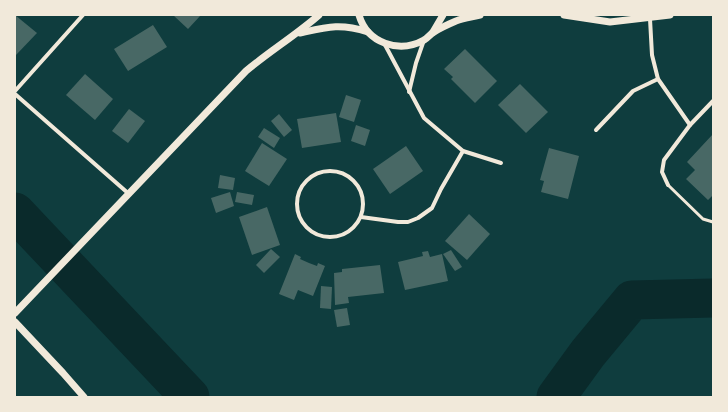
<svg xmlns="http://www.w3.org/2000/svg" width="728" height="412" viewBox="0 0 728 412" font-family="'Exo 2',sans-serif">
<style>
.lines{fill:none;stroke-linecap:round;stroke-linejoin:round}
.river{stroke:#0a2a2b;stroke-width:39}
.building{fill:#486865}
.service{stroke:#f1e9da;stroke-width:3}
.minor{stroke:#f1e9da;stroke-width:4}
.tertiary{stroke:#f1e9da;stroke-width:7}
</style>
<rect width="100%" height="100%" fill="#0f3d3e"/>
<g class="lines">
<g class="river">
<path d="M 15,212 L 190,397"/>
<path d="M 556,397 L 588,353 L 632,300 L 713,298"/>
</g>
</g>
<g class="building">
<path d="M 15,15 L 37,33 L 16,55 L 15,54 Z"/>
<path d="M 173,15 L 201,15 L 188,29 Z"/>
<path d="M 153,25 L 167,47 L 128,71 L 114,49 Z"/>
<path d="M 465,49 L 497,81 L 475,103 L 451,79 L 453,77 L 444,69 Z"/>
<path d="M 85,74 L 113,99 L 95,120 L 66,95 Z"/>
<path d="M 520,84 L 548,112 L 526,133 L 498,105 Z"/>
<path d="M 346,95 L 361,100 L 354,122 L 339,117 Z"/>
<path d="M 129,109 L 145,121 L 128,143 L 112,131 Z"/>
<path d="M 336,113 L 341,142 L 302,148 L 297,119 Z"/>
<path d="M 279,114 L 292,130 L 284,137 L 271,121 Z"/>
<path d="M 356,125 L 370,130 L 365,146 L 351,141 Z"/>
<path d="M 264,128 L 280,138 L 274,148 L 258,137 Z"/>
<path d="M 713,134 L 713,195 L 708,200 L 686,179 L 695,170 L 687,162 Z"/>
<path d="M 262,143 L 287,159 L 269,186 L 245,171 Z"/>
<path d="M 406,146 L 423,171 L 390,194 L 373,169 Z"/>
<path d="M 549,148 L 579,156 L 568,199 L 541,192 L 544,181 L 540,180 Z"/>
<path d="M 220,175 L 235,178 L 233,190 L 218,188 Z"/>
<path d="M 230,192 L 234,206 L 216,213 L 211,198 Z"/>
<path d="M 237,192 L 254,195 L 252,205 L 235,202 Z"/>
<path d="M 267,207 L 280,245 L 252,255 L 239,217 Z"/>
<path d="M 469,214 L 490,234 L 467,260 L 445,241 Z"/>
<path d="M 271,249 L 280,257 L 264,273 L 256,265 Z"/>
<path d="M 451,250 L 462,267 L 455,271 L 443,254 Z"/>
<path d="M 428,251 L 430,257 L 442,254 L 448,281 L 405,290 L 398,262 L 423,256 L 422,252 Z"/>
<path d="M 295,254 L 301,257 L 300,259 L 309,263 L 317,266 L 318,263 L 325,266 L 313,296 L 298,290 L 294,300 L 279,294 Z"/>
<path d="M 380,265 L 384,293 L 348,297 L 349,303 L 335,305 L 334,273 L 342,272 L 342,269 Z"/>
<path d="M 321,286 L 332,287 L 331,309 L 320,308 Z"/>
<path d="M 347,308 L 350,325 L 337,327 L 334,310 Z"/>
</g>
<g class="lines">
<path class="service" d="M 668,185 L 703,219 L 713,222"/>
<g class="minor">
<path d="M 650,19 L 652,55 L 658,79 L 690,125 L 664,160 L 662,172 L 668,185"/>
<path d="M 384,43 L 424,118 L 463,151 L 501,163"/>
<path d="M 15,91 L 83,15"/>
<path d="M 409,92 L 416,63 L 424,40"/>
<path d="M 15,94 L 129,194"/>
<path d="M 690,125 L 713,101"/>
<path d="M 596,130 L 633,91 L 658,79"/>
<circle cx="330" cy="204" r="33"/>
<path d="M 361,217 L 398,222 L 408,222 L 418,218 L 432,208 L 441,189 L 463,151"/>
</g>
<g class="tertiary">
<path d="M 359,15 C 367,43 399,54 424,40 C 428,38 430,34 434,32 C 440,28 449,24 456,21 C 464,18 472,17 480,15"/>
<path d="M 564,15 L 610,22 L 670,15"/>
<path d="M 433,32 L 443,15"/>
<path d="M 300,33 C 327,27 340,23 368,32"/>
<path d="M 15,313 L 246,71 C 270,51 296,35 319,15"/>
<path d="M 15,322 L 63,373 L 84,397"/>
</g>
</g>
<rect width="728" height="412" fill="none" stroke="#f1e9da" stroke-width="32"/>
</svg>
